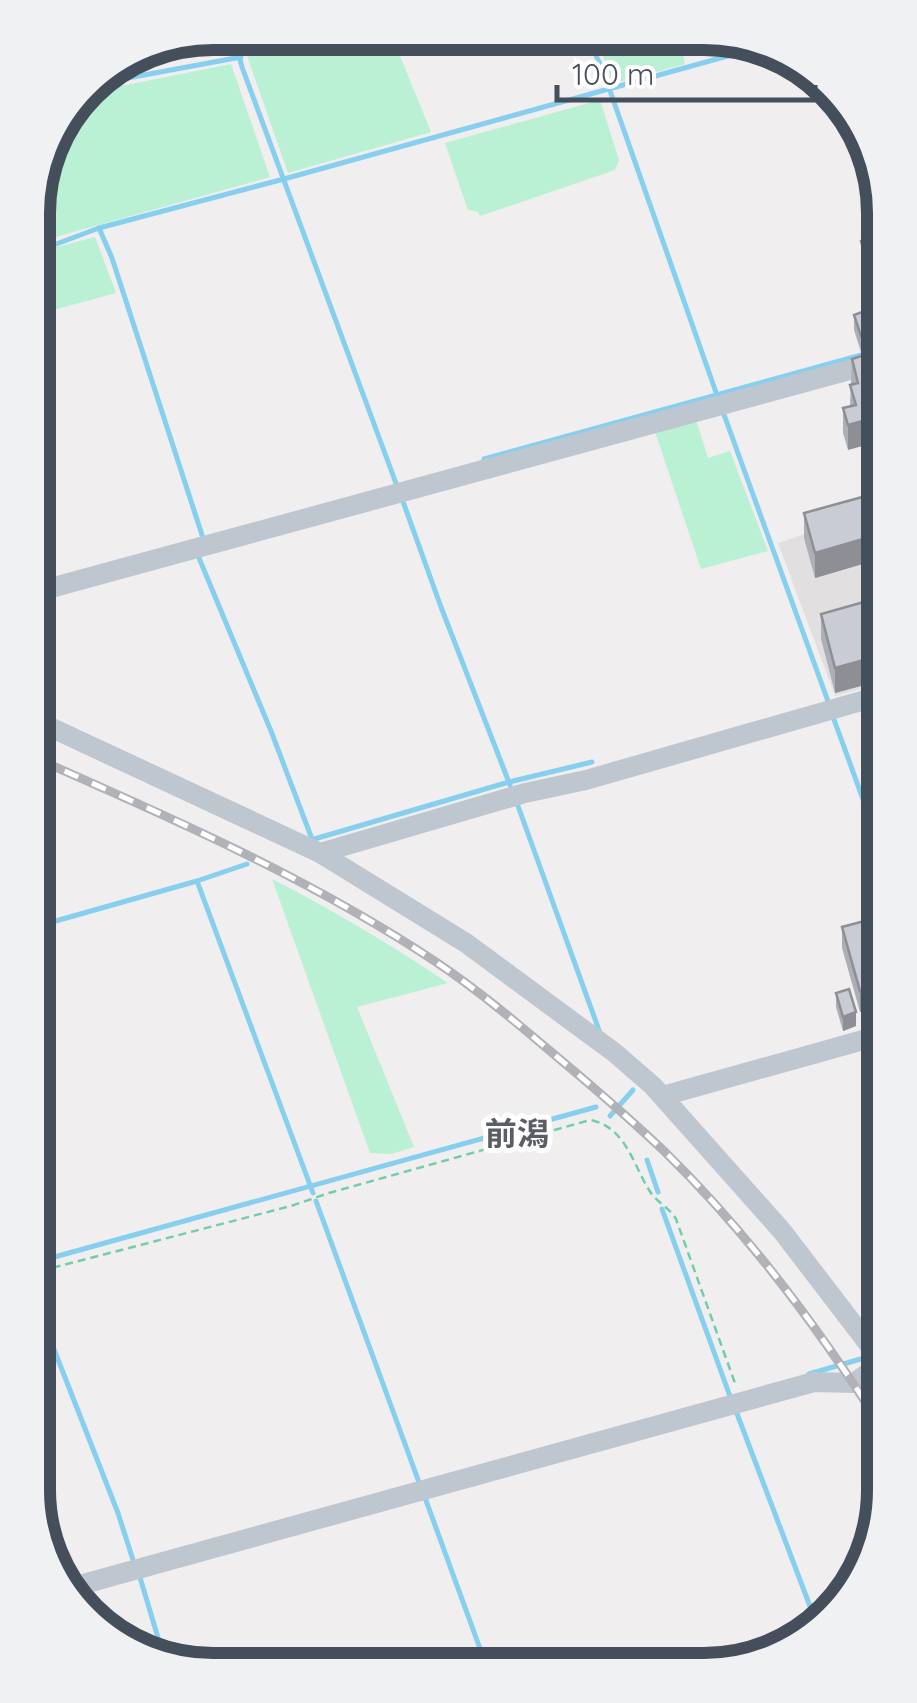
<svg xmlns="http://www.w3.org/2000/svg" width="917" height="1703" viewBox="0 0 917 1703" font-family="Quicksand,'Noto Sans JP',sans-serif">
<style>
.education{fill:#e2dfe0}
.green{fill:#baf0d4}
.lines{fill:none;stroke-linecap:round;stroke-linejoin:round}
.stream{stroke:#86cfee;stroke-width:5}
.path{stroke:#72cea9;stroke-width:2.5;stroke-dasharray:8 5;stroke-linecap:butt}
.minor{stroke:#bec7d0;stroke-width:20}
.rail-casing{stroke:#b0b2b8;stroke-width:9}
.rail{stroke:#fff;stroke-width:5;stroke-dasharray:15;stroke-linecap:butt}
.wall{fill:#adafb6}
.shaded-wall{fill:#8d8f94}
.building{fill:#c9ccd4;stroke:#8d8f94;stroke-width:2.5}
.labels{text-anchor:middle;stroke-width:10;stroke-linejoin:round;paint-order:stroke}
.quarter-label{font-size:32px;font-weight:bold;fill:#5a5d63;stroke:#fff}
.rim{fill:none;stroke:#454f5c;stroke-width:12}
</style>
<rect width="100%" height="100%" fill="#f0eeee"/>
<path class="education" d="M 877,510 L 879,684 L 835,696 L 778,543 Z"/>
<g class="green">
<path d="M 239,33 L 250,33 L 256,51 L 350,33 L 391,34 L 431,132 L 288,173 Z"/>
<path d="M 608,35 L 679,35 L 685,64 L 612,84 L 608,68 L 595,38 Z"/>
<path d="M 231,64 L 270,177 L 34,243 L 34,190 L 86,93 Z"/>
<path d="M 600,100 L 619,160 L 615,170 L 480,216 L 478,212 L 468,210 L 445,143 Z"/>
<path d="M 95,237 L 116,293 L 35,315 L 34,253 Z"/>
<path d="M 696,420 L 708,458 L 730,451 L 768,551 L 701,569 L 655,432 Z"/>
<path d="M 272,879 C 333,910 391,945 448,983 L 357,1007 L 414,1147 L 391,1154 L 370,1153 Z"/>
</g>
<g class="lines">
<g class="stream">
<path d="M 233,33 L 242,67 L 397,486"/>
<path d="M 586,35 L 602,68 L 718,398"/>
<path d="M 90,85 L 241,57"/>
<path d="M 99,228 L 112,258 L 203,538 L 202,543"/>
<path d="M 34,250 L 51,246 L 99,228 L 284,179 L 760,47"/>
<path d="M 722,409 L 829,704"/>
<path d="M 484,459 L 876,351"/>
<path d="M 401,496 L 441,607 L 510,785"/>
<path d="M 200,554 L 199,558 L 271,731 L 312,839"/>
<path d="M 832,714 L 880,846"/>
<path d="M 518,806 L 600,1033"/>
<path d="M 311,840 L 509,782 L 592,762"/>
<path d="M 197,881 L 313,1193"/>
<path d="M 38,926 L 197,881 L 247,864"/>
<path d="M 610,1116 L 633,1090"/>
<path d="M 647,1160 L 658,1192"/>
<path d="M 316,1201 L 420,1485"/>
<path d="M 662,1209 L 731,1399"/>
<path d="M 40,1261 L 596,1107"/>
<path d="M 41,1316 L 118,1513 L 134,1563"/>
<path d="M 809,1374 L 871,1356"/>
<path d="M 736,1411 L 816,1622"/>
<path d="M 424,1495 L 486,1665"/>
<path d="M 139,1574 L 164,1658"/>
</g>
<path class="path" d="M 40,1271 L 291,1206 L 329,1193 L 590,1120 C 625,1126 633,1164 649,1190 C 656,1202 669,1207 676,1219 L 736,1386"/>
<g class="minor">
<path d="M 36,592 L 875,363"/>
<path d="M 37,721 L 320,853 L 466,943 L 615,1053 L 653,1086 L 782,1231 L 870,1346 L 880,1363"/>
<path d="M 320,853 L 525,793 L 586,780 L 879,696"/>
<path d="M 663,1096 L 881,1035"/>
<path d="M 69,1588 L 814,1382 L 854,1383 L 883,1362"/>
</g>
<defs>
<path id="rail" d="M 37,759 C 174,819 311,879 436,962 C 478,990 517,1023 556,1056 C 592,1086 629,1118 664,1151 C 749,1234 821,1331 884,1431"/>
</defs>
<use href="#rail" class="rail-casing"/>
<use href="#rail" class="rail"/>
</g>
<g class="wall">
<path d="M 876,236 L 876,343 L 874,344 L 874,348 L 861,352 L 854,330 L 854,315 L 864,311 L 864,306 L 872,302 L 867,287 L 867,275 L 861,257 L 861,241 Z"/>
<path d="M 876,351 L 848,450 L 843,433 L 843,408 L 850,406 L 852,359 Z"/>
<path d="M 877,493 L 879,681 L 835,693 L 821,639 L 821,614 L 876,599 L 866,563 L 815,578 L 804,538 L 804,513 Z"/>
<path d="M 868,920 L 860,1012 L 842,948 L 842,927 Z"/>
<path d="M 836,993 L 856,1026 L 843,1031 L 836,1007 Z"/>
</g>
<g class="shaded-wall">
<path d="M 876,328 L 876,343 L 874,344 L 874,348 L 861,352 L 861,336 Z"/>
<path d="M 877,417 L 877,442 L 848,450 L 848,425 Z"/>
<path d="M 866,538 L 866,563 L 815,578 L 815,553 Z"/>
<path d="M 878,656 L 879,681 L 835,693 L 835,668 Z"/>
<path d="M 881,985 L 881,1006 L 860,1012 L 860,991 Z"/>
<path d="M 856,1012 L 856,1026 L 843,1031 L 843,1017 Z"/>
</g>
<g class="building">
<path d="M 876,236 L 876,298 L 867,272 L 870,271 L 861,241 Z"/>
<path d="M 876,301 L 876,328 L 873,329 L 874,332 L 861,336 L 854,315 L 865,311 L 864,306 Z"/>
<path d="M 876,351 L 877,417 L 848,425 L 843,408 L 856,405 L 850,385 L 858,383 L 852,359 Z"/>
<path d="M 877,493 L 878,581 L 866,538 L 815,553 L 804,513 Z"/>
<path d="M 878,598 L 878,656 L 835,668 L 821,614 Z"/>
<path d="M 868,920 L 880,967 L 881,985 L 860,991 L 842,927 Z"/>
<path d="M 849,989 L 856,1012 L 843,1017 L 836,993 Z"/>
</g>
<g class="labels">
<g class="quarter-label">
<text x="517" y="1145">前潟</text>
</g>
</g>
<path d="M0 0H917V1703H0ZM213 50H704A163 163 0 0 1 867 213V1490A163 163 0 0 1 704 1653H213A163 163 0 0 1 50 1490V213A163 163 0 0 1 213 50Z" fill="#f0f1f2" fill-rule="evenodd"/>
<path class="rim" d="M213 50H704A163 163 0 0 1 867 213V1490A163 163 0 0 1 704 1653H213A163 163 0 0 1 50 1490V213A163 163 0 0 1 213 50Z"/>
<path d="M557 85v15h258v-15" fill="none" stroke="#454f5c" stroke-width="5"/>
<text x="572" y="85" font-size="30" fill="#454f5c" stroke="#ffffff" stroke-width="8" paint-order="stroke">100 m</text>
</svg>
